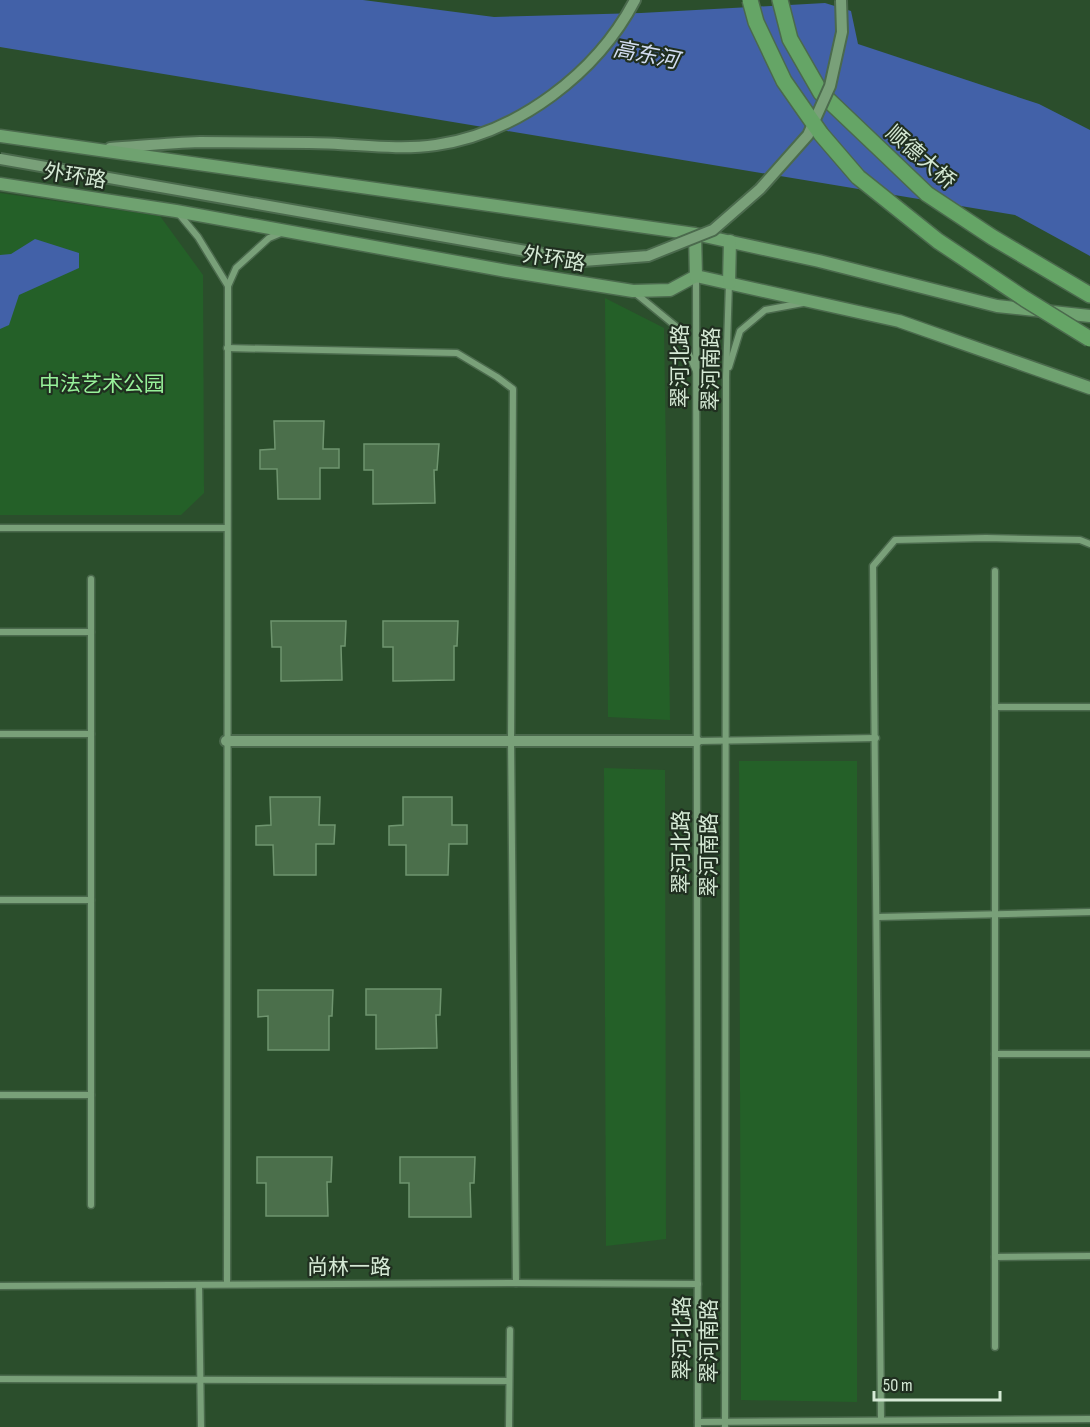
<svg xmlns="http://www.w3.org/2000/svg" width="1090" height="1427" viewBox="0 0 1090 1427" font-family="'Sofia Sans Condensed','Noto Sans SC',sans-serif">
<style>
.green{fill:#246028}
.water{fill:#4261a8}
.building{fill:#4b6f4b;stroke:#6f956f;stroke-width:1.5}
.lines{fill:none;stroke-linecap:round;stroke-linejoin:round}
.minor-casing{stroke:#4b6a4d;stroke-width:9}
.tertiary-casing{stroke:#4b6a4d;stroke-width:14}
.secondary-casing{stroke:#4b6a4d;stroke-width:15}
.primary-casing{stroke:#4b6a4d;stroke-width:18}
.minor{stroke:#79a079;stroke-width:6}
.tertiary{stroke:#79a079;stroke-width:10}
.secondary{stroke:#6fa270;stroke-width:12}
.primary{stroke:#65a566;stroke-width:15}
.tertiary-bridge-casing{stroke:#4b6a4d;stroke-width:14;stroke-linecap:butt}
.primary-bridge-casing{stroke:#4b6a4d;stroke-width:18;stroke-linecap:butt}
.tertiary-bridge{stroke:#79a079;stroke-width:10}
.primary-bridge{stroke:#65a566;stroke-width:15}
.labels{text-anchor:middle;stroke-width:4.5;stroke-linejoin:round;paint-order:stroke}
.street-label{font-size:21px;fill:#d5e9d5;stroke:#202f20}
.park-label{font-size:21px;fill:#97f199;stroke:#202f20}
.water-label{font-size:22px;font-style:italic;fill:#d3ddf1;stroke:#202f20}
</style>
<rect width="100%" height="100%" fill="#2b4e2c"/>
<g class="green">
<path d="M 0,193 L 160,216 L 203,275 L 204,493 L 181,515 L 0,515 Z"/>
<path d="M 605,298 L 664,328 L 670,720 L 608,717 Z"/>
<path d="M 739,761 L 857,761 L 857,1402 L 741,1400 Z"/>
<path d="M 604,768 L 665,770 L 666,1239 L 606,1246 Z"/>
</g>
<g class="water">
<path d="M 0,0 L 363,0 L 494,17 L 641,13 L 825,3 L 851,11 L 858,44 L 1039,104 L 1090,130 L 1090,256 L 1015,215 L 0,47 Z"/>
<path d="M 35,239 L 79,253 L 79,268 L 19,295 L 9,325 L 0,329 L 0,255 L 11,254 Z"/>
</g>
<g class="building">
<path d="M 274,421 L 324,421 L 323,449 L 339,449 L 339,468 L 320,468 L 320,499 L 278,499 L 277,469 L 260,469 L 260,450 L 275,449 Z"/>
<path d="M 364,444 L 439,444 L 437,470 L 434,470 L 435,503 L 373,504 L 373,470 L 364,470 Z"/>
<path d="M 271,621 L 346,621 L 345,646 L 341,646 L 342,680 L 281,681 L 281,647 L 272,647 Z"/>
<path d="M 383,621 L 458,621 L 457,646 L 454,646 L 454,680 L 393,681 L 393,647 L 383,647 Z"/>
<path d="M 270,797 L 320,797 L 319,825 L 335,825 L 334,844 L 316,844 L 316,875 L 274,875 L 273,845 L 256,845 L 256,826 L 271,825 Z"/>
<path d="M 403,797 L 452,797 L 452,825 L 467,825 L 467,844 L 449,844 L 448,875 L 406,875 L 406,845 L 389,845 L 389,826 L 403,825 Z"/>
<path d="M 366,989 L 441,989 L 440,1015 L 436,1015 L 437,1048 L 376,1049 L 376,1015 L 366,1015 Z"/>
<path d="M 258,990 L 333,990 L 332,1016 L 329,1016 L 329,1050 L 268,1050 L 268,1016 L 258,1017 Z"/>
<path d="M 257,1157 L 332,1157 L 331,1182 L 327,1182 L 328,1216 L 266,1216 L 266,1183 L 257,1183 Z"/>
<path d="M 400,1157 L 475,1157 L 474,1183 L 470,1183 L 471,1217 L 409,1217 L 409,1183 L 400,1183 Z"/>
</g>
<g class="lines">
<defs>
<g id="minor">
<path d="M 179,214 L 198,237 L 228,286 L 227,1284"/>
<path d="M 696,277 L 698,1427"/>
<path d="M 228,286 L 236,268 L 269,238 L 281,233"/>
<path d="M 634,292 L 678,328 L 696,371"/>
<path d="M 227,348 L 457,353 L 497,377 L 513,389 L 511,740 L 516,1283"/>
<path d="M 729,367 L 740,331 L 765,310 L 803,303"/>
<path d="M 0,528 L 227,528"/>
<path d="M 995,571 L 995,1347"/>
<path d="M 91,579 L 91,1205"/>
<path d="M 0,632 L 91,632"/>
<path d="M 995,707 L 1090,707"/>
<path d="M 0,734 L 91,734"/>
<path d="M 697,741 L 876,738"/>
<path d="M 0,900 L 91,900"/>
<path d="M 878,917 L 1090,912"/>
<path d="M 995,1054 L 1090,1054"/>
<path d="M 0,1095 L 91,1095"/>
<path d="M 995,1257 L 1090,1256"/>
<path d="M 199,1285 L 201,1427"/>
<path d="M 0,1286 L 516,1283 L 698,1284"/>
<path d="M 0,1379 L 509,1381"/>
<path d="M 881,1419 L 873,566 L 895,540 L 986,538 L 1080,540 L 1090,544"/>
<path d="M 698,1422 L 1090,1419"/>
<path d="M 509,1427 L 510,1330"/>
<path d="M 725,1427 L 726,377 L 729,283"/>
</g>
<g id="tertiary">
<path d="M 110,148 C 140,146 170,143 200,142 C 237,142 273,143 309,143 C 352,143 394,151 436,145 C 518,133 597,73 635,0"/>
<path d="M 226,741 L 697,741"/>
</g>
<g id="secondary">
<path d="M 0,136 L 695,234 L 819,261 L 997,306 L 1090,316"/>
<path d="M 0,184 L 176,211 L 507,271 L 633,291 L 670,290 L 696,276 L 899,321 L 1090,388"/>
<path d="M 695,234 L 696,276"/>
<path d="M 729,283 L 730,241"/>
</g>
<path id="primary" d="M 780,0 L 790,39 L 821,93 L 882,151 L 927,194 L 992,237 L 1090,295"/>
</defs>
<use href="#minor" class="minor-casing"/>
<use href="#tertiary" class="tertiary-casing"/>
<use href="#secondary" class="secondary-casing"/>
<use href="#primary" class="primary-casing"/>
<use href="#minor" class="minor"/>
<use href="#tertiary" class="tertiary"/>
<use href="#secondary" class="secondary"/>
<use href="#primary" class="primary"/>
<defs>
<path id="tertiary-bridge" d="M 0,159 L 583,261 L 648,256 L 713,230 L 760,189 L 808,135 L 830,86 L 842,32 L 841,0"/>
<path id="primary-bridge" d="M 750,0 L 756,22 L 784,81 L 821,134 L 858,177 L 938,241 L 1025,299 L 1090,339"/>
</defs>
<use href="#tertiary-bridge" class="tertiary-bridge-casing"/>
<use href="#primary-bridge" class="primary-bridge-casing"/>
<use href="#tertiary-bridge" class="tertiary-bridge"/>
<use href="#primary-bridge" class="primary-bridge"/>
</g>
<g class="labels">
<g class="street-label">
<text transform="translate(921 157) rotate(41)" y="7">顺德大桥</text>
<text transform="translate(75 176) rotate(9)" y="7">外环路</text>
<text transform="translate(554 259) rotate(9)" y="7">外环路</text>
<text transform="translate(680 366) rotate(-90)" y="7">翠河北路</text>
<text transform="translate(711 369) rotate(-89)" y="7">翠河南路</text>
<text transform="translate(681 852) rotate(-90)" y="7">翠河北路</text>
<text transform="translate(709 855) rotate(-90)" y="7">翠河南路</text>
<text x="349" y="1274">尚林一路</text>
<text transform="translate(682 1338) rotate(-90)" y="7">翠河北路</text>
<text transform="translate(709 1341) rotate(-90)" y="7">翠河南路</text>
</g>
<g class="park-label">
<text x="102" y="391">中法艺术公园</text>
</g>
<g class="water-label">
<text transform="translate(646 54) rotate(11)" y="8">高东河</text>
</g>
</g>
<path d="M874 1391v9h126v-9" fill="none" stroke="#d5e9d5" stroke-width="3"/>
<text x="883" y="1391" font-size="18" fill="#d5e9d5" stroke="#202f20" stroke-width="4.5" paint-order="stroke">50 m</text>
</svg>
